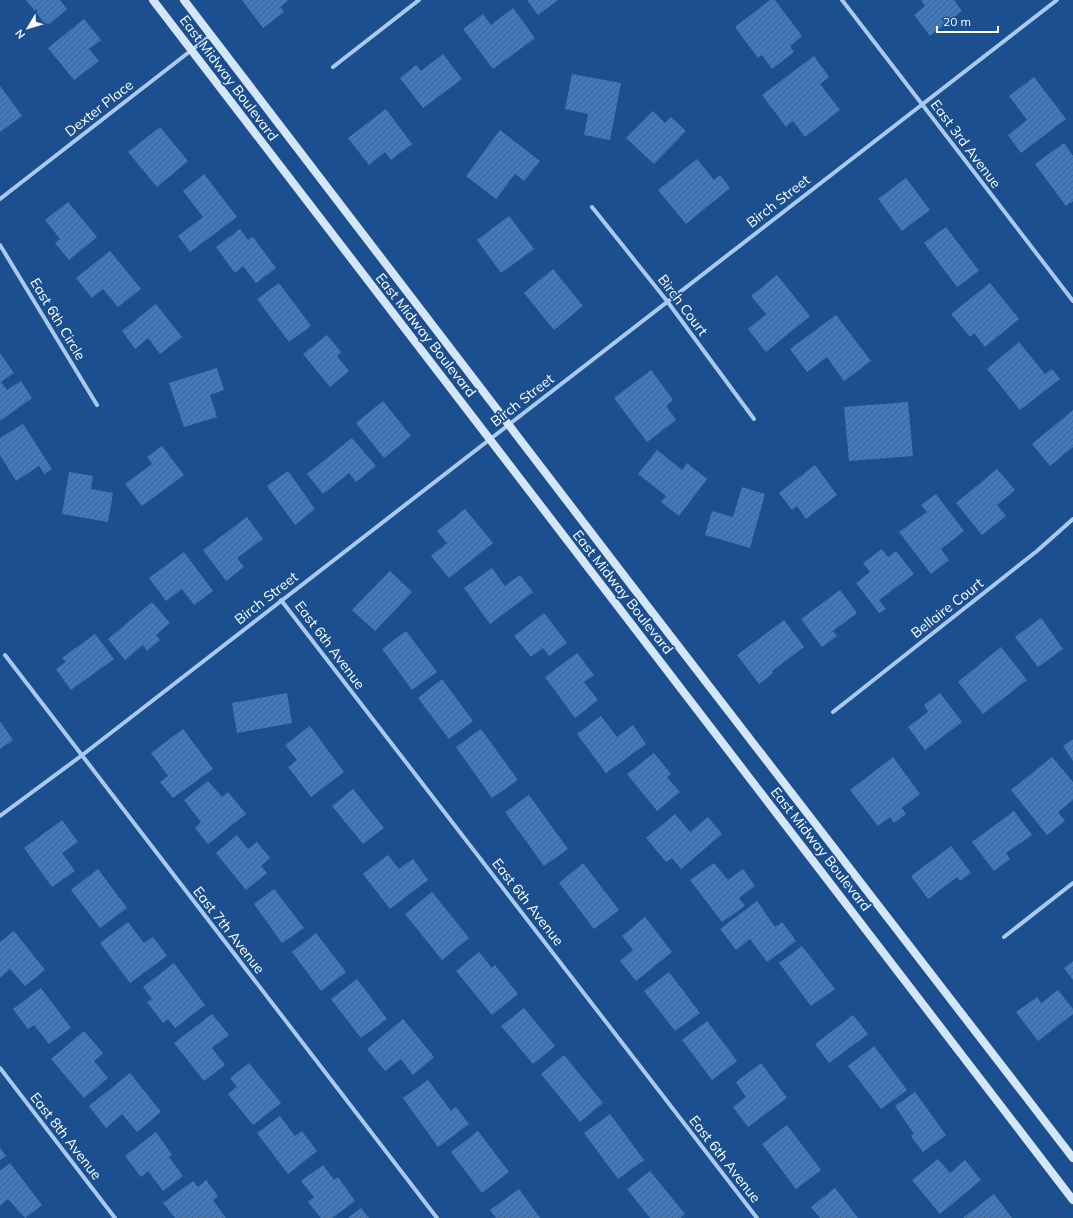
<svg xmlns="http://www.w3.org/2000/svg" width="1073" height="1218" viewBox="0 0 1073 1218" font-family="Mulish,sans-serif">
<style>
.building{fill:url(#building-hatch)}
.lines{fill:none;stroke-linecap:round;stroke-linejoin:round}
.minor{stroke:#a9c9ee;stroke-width:4}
.secondary{stroke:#d6e6fa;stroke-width:8}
.labels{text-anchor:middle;stroke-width:3.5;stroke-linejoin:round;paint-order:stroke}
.street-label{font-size:14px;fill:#fff;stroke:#1b4f8f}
</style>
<defs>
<pattern id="building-hatch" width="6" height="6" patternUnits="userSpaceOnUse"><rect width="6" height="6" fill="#4478b7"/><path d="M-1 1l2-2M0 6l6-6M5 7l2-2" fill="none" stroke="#486282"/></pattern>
</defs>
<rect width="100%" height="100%" fill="#1b4f8f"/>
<g class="building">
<path d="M 26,0 L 60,0 L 67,9 L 47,26 Z"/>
<path d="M 242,0 L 289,0 L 280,7 L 284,12 L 263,28 Z"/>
<path d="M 527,0 L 558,0 L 538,15 Z"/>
<path d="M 770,0 L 775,0 L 802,36 L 790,46 L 794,52 L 772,69 L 762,55 L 758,58 L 735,27 Z"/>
<path d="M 921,0 L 954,0 L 962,11 L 930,36 L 914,15 L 925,6 Z"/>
<path d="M 513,8 L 535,38 L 493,69 L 463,29 L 483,14 L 491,25 Z"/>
<path d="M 84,19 L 101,40 L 89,49 L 99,61 L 74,80 L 48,48 Z"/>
<path d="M 443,54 L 462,79 L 423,108 L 400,78 L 416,65 L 421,71 Z"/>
<path d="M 814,56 L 829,77 L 820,84 L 840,110 L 805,137 L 793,121 L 786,127 L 762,95 Z"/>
<path d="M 572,74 L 621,83 L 610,140 L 584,135 L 588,114 L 565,109 Z"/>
<path d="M 1034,77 L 1066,119 L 1021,153 L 1008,135 L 1027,120 L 1009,96 Z"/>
<path d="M 0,86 L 22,116 L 0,132 Z"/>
<path d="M 386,109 L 412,144 L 391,160 L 385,152 L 369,165 L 348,138 Z"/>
<path d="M 653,111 L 665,123 L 671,117 L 686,131 L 654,164 L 626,138 Z"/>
<path d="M 160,127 L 188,161 L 157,187 L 128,152 Z"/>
<path d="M 500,130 L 540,161 L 524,181 L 515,174 L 496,199 L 466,176 Z"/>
<path d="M 1064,143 L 1073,156 L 1073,201 L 1066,206 L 1035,164 Z"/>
<path d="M 697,159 L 714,180 L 720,175 L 730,188 L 686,224 L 658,190 Z"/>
<path d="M 204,174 L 237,217 L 190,252 L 178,236 L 203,217 L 183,191 Z"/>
<path d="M 906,178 L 930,210 L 902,231 L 878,199 Z"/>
<path d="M 68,202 L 97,237 L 69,260 L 55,243 L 60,239 L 45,220 Z"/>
<path d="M 509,216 L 534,249 L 501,273 L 477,240 Z"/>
<path d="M 946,227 L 979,271 L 957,287 L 924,243 Z"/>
<path d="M 240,229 L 248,240 L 253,237 L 276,268 L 256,283 L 243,266 L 235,273 L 216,247 Z"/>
<path d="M 110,251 L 141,289 L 118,307 L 103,289 L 92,298 L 76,278 Z"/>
<path d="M 553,269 L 583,306 L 554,330 L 524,293 Z"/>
<path d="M 777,275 L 810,316 L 766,352 L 748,329 L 766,314 L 751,296 Z"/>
<path d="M 279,283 L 311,326 L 289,342 L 257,299 Z"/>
<path d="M 990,283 L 1019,319 L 985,347 L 974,333 L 970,337 L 951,314 Z"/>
<path d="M 156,304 L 182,337 L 160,354 L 148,338 L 135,349 L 122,331 Z"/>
<path d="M 836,315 L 871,361 L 844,381 L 827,357 L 807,372 L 790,349 Z"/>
<path d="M 327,335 L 341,352 L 337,356 L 349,371 L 330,387 L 303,354 Z"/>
<path d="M 1019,342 L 1045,374 L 1052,369 L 1060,379 L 1020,410 L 987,369 Z"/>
<path d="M 0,353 L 14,373 L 1,382 L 7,390 L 21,381 L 32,398 L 0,421 Z"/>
<path d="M 217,368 L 224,390 L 210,395 L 217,417 L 184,427 L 169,383 Z"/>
<path d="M 651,370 L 673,400 L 666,406 L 676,420 L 647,442 L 614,398 Z"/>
<path d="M 383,401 L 411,436 L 384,458 L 356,423 Z"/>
<path d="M 908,402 L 913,456 L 849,461 L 844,407 Z"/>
<path d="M 1073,410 L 1073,447 L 1050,466 L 1032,444 Z"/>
<path d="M 23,424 L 52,469 L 44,474 L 39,466 L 16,481 L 0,455 L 0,438 Z"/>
<path d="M 352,438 L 376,466 L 356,482 L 349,473 L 323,494 L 307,474 Z"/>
<path d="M 162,446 L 184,475 L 142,506 L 125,484 L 152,464 L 147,457 Z"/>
<path d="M 657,450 L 682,470 L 687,463 L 707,479 L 679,516 L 661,502 L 666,496 L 638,474 Z"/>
<path d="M 815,465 L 837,495 L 806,519 L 797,506 L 792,510 L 779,493 Z"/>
<path d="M 997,469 L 1015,490 L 997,505 L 1006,516 L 982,535 L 956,503 Z"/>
<path d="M 288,471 L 315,509 L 295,525 L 267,486 Z"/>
<path d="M 69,472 L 93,476 L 91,489 L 113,493 L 108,522 L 62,514 Z"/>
<path d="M 742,487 L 765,494 L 750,548 L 705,535 L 712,511 L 733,517 Z"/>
<path d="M 936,494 L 964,531 L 941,549 L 949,560 L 931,574 L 899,532 L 927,512 L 921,505 Z"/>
<path d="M 465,509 L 493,543 L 449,578 L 431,556 L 447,543 L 437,531 Z"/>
<path d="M 247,517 L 263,539 L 237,558 L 244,567 L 226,581 L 203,550 Z"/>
<path d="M 882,549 L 888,557 L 896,551 L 914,574 L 879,600 L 886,609 L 879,613 L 856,583 L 870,572 L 863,563 Z"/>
<path d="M 184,552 L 213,591 L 194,605 L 182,589 L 166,601 L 149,578 Z"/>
<path d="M 492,568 L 505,586 L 520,575 L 533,592 L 490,624 L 464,588 Z"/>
<path d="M 390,571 L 412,592 L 375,631 L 352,610 Z"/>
<path d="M 840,590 L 857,613 L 833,631 L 837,636 L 822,647 L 801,619 Z"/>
<path d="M 152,602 L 170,623 L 156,635 L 160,640 L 147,651 L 143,645 L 125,660 L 108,639 Z"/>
<path d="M 544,613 L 567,643 L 549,656 L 543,648 L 531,657 L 514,636 Z"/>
<path d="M 1041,618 L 1063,649 L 1038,667 L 1015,637 Z"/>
<path d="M 784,620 L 804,647 L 772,671 L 773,673 L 759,684 L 737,655 Z"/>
<path d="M 406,631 L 437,672 L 412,690 L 382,649 Z"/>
<path d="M 95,634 L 114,659 L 71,690 L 56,669 L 66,662 L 62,658 Z"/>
<path d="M 1001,647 L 1027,680 L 983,714 L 958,682 Z"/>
<path d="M 577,653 L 594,675 L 584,682 L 598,700 L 575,718 L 545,677 Z"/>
<path d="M 442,679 L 473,721 L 449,739 L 418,698 Z"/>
<path d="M 287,693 L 292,723 L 237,733 L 232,703 Z"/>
<path d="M 940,693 L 962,722 L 925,750 L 908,727 L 928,712 L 924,705 Z"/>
<path d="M 601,716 L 617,737 L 633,725 L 646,744 L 606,773 L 577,734 Z"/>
<path d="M 0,721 L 13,740 L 0,749 Z"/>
<path d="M 310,726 L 344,772 L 311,797 L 288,767 L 297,760 L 285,745 Z"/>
<path d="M 183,729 L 213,769 L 173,798 L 160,782 L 168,776 L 151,753 Z"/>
<path d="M 481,729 L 518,780 L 492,798 L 456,747 Z"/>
<path d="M 1073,739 L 1073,761 L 1063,746 Z"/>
<path d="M 654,753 L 671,774 L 667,777 L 680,792 L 657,811 L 627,774 Z"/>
<path d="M 893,757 L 920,794 L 902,808 L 906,814 L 894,823 L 890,817 L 878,826 L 850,790 Z"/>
<path d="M 1052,757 L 1073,782 L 1073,800 L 1058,812 L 1065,821 L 1047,835 L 1011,790 Z"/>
<path d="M 208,781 L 222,797 L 228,792 L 246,814 L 208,844 L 195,828 L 201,822 L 184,800 Z"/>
<path d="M 353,789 L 384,828 L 363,844 L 332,806 Z"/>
<path d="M 529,795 L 568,849 L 544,866 L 505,812 Z"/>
<path d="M 1014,811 L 1032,835 L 1006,853 L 1010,859 L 994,871 L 972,842 Z"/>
<path d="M 675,814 L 690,832 L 708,817 L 722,834 L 681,869 L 672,858 L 666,862 L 646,838 Z"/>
<path d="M 62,820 L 78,842 L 62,853 L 75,871 L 52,887 L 24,848 Z"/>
<path d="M 237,835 L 248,849 L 257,842 L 270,858 L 261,866 L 267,873 L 246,890 L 216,853 Z"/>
<path d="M 951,846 L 971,873 L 960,881 L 957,877 L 928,899 L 911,876 Z"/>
<path d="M 388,855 L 399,869 L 413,859 L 428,880 L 390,909 L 363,874 Z"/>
<path d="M 583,863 L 619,910 L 594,929 L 559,883 Z"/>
<path d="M 714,863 L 728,880 L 743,869 L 755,886 L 739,898 L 745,906 L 722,922 L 690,880 Z"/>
<path d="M 98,869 L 127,908 L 100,928 L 71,890 Z"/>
<path d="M 274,889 L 304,928 L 282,943 L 254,904 Z"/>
<path d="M 432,892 L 469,938 L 442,960 L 405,914 Z"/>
<path d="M 757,901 L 775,927 L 782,922 L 796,941 L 767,962 L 750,939 L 736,950 L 720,929 Z"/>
<path d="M 645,917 L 672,952 L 636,981 L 620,961 L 633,950 L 622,936 Z"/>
<path d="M 128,922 L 144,943 L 153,937 L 167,956 L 130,983 L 100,943 Z"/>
<path d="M 14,931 L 45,970 L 25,986 L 10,969 L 0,978 L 0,942 Z"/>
<path d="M 316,933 L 346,972 L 321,991 L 292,952 Z"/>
<path d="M 802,946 L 835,989 L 811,1006 L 779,963 Z"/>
<path d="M 479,952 L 492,968 L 495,965 L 518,994 L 492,1015 L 456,971 Z"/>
<path d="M 1073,961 L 1073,980 L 1064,968 Z"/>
<path d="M 174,963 L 205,1005 L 175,1028 L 168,1019 L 163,1023 L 147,1002 L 152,999 L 143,987 Z"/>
<path d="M 669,972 L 700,1013 L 675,1031 L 644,991 Z"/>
<path d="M 357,979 L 387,1019 L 361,1038 L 331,999 Z"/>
<path d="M 41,988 L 71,1028 L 49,1044 L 34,1025 L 28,1029 L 13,1009 Z"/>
<path d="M 1058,990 L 1073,1009 L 1073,1014 L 1038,1041 L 1016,1012 L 1037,997 L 1041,1003 Z"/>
<path d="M 524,1008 L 555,1046 L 533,1064 L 501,1026 Z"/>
<path d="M 212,1014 L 229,1035 L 212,1048 L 225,1065 L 204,1081 L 174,1043 Z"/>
<path d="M 853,1015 L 868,1034 L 829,1063 L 815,1044 Z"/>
<path d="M 403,1019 L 434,1057 L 413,1075 L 401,1059 L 385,1071 L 367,1049 Z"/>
<path d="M 707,1021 L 737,1061 L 712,1080 L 682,1040 Z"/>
<path d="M 84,1031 L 103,1053 L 94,1061 L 108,1078 L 84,1098 L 51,1059 Z"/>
<path d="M 874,1046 L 907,1090 L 881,1109 L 848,1066 Z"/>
<path d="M 564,1055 L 603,1103 L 580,1122 L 541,1074 Z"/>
<path d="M 249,1063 L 281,1103 L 253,1125 L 228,1094 L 237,1087 L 230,1078 Z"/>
<path d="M 761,1063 L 787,1098 L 748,1127 L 733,1107 L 746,1097 L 736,1082 Z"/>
<path d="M 130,1073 L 161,1112 L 137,1132 L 122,1114 L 106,1128 L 89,1106 Z"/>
<path d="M 428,1080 L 451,1111 L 456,1107 L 469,1124 L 438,1147 L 403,1098 Z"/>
<path d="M 915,1092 L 946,1135 L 923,1152 L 911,1136 L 914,1134 L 895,1106 Z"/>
<path d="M 610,1114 L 644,1160 L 618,1179 L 584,1133 Z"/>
<path d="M 280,1116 L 295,1136 L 302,1131 L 317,1151 L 288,1174 L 257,1133 Z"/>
<path d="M 787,1125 L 821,1170 L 796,1189 L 762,1144 Z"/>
<path d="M 478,1131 L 509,1172 L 482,1193 L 451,1152 Z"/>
<path d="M 156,1132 L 172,1155 L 169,1157 L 183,1176 L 163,1191 L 148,1171 L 141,1177 L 125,1156 Z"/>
<path d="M 0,1148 L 6,1156 L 0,1160 Z"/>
<path d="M 938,1159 L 950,1173 L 965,1160 L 981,1180 L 940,1214 L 912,1180 Z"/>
<path d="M 10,1163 L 42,1205 L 25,1218 L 8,1199 L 0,1206 L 0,1171 Z"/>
<path d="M 323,1165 L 334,1180 L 338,1177 L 355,1201 L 332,1218 L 321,1218 L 308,1202 L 314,1197 L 301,1181 Z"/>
<path d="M 650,1171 L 685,1214 L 680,1218 L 650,1218 L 627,1189 Z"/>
<path d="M 206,1180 L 218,1196 L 213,1200 L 226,1218 L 175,1218 L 163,1203 L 193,1181 L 198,1187 Z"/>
<path d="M 835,1188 L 858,1218 L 820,1218 L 811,1207 Z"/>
<path d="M 519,1189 L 540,1218 L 496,1218 L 490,1210 Z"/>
<path d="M 994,1194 L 1012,1218 L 963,1218 Z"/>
<path d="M 361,1208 L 369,1218 L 348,1218 Z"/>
</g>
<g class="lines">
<g class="minor">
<path d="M 842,0 L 1073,301"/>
<path d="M 333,67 L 419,0"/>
<path d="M 0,199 L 211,35"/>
<path d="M 592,207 L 667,301 L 754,419"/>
<path d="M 0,245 L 97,405"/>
<path d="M 281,600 L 757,1218"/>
<path d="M 5,655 L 437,1218"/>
<path d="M 833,712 L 1037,551 L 1073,519"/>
<path d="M 0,816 L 81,756 L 1057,0"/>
<path d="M 1004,937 L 1073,883"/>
<path d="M 0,1068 L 115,1218"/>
</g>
<g class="secondary">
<path d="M 153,0 L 1073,1200"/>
<path d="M 184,0 L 632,586 L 1073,1158"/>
</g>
</g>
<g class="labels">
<g class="street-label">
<text transform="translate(229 78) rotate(53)" y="5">East Midway Boulevard</text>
<text transform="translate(99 108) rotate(-38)" y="5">Dexter Place</text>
<text transform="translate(966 144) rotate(53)" y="5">East 3rd Avenue</text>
<text transform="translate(778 201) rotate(-38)" y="5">Birch Street</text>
<text transform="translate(683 305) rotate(53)" y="5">Birch Court</text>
<text transform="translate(58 319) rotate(59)" y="5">East 6th Circle</text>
<text transform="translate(426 335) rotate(52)" y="5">East Midway Boulevard</text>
<text transform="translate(522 400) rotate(-38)" y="5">Birch Street</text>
<text transform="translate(623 592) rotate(52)" y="5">East Midway Boulevard</text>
<text transform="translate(266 598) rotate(-38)" y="5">Birch Street</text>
<text transform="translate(947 608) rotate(-38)" y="5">Bellaire Court</text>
<text transform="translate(330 645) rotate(53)" y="5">East 6th Avenue</text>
<text transform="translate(821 849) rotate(52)" y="5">East Midway Boulevard</text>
<text transform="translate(528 902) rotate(52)" y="5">East 6th Avenue</text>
<text transform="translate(229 930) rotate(52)" y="5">East 7th Avenue</text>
<text transform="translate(66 1136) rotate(52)" y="5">East 8th Avenue</text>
<text transform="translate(725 1159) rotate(52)" y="5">East 6th Avenue</text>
</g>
</g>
<g transform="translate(28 28) rotate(232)" stroke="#1b4f8f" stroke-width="3" paint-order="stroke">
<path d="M0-3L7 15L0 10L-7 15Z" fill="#ffffff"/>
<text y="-6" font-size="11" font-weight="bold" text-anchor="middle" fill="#ffffff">N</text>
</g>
<path d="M937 26v6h61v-6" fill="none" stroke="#ffffff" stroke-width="2"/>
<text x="943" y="26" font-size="12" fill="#ffffff" stroke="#1b4f8f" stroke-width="3" paint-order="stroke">20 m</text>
</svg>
